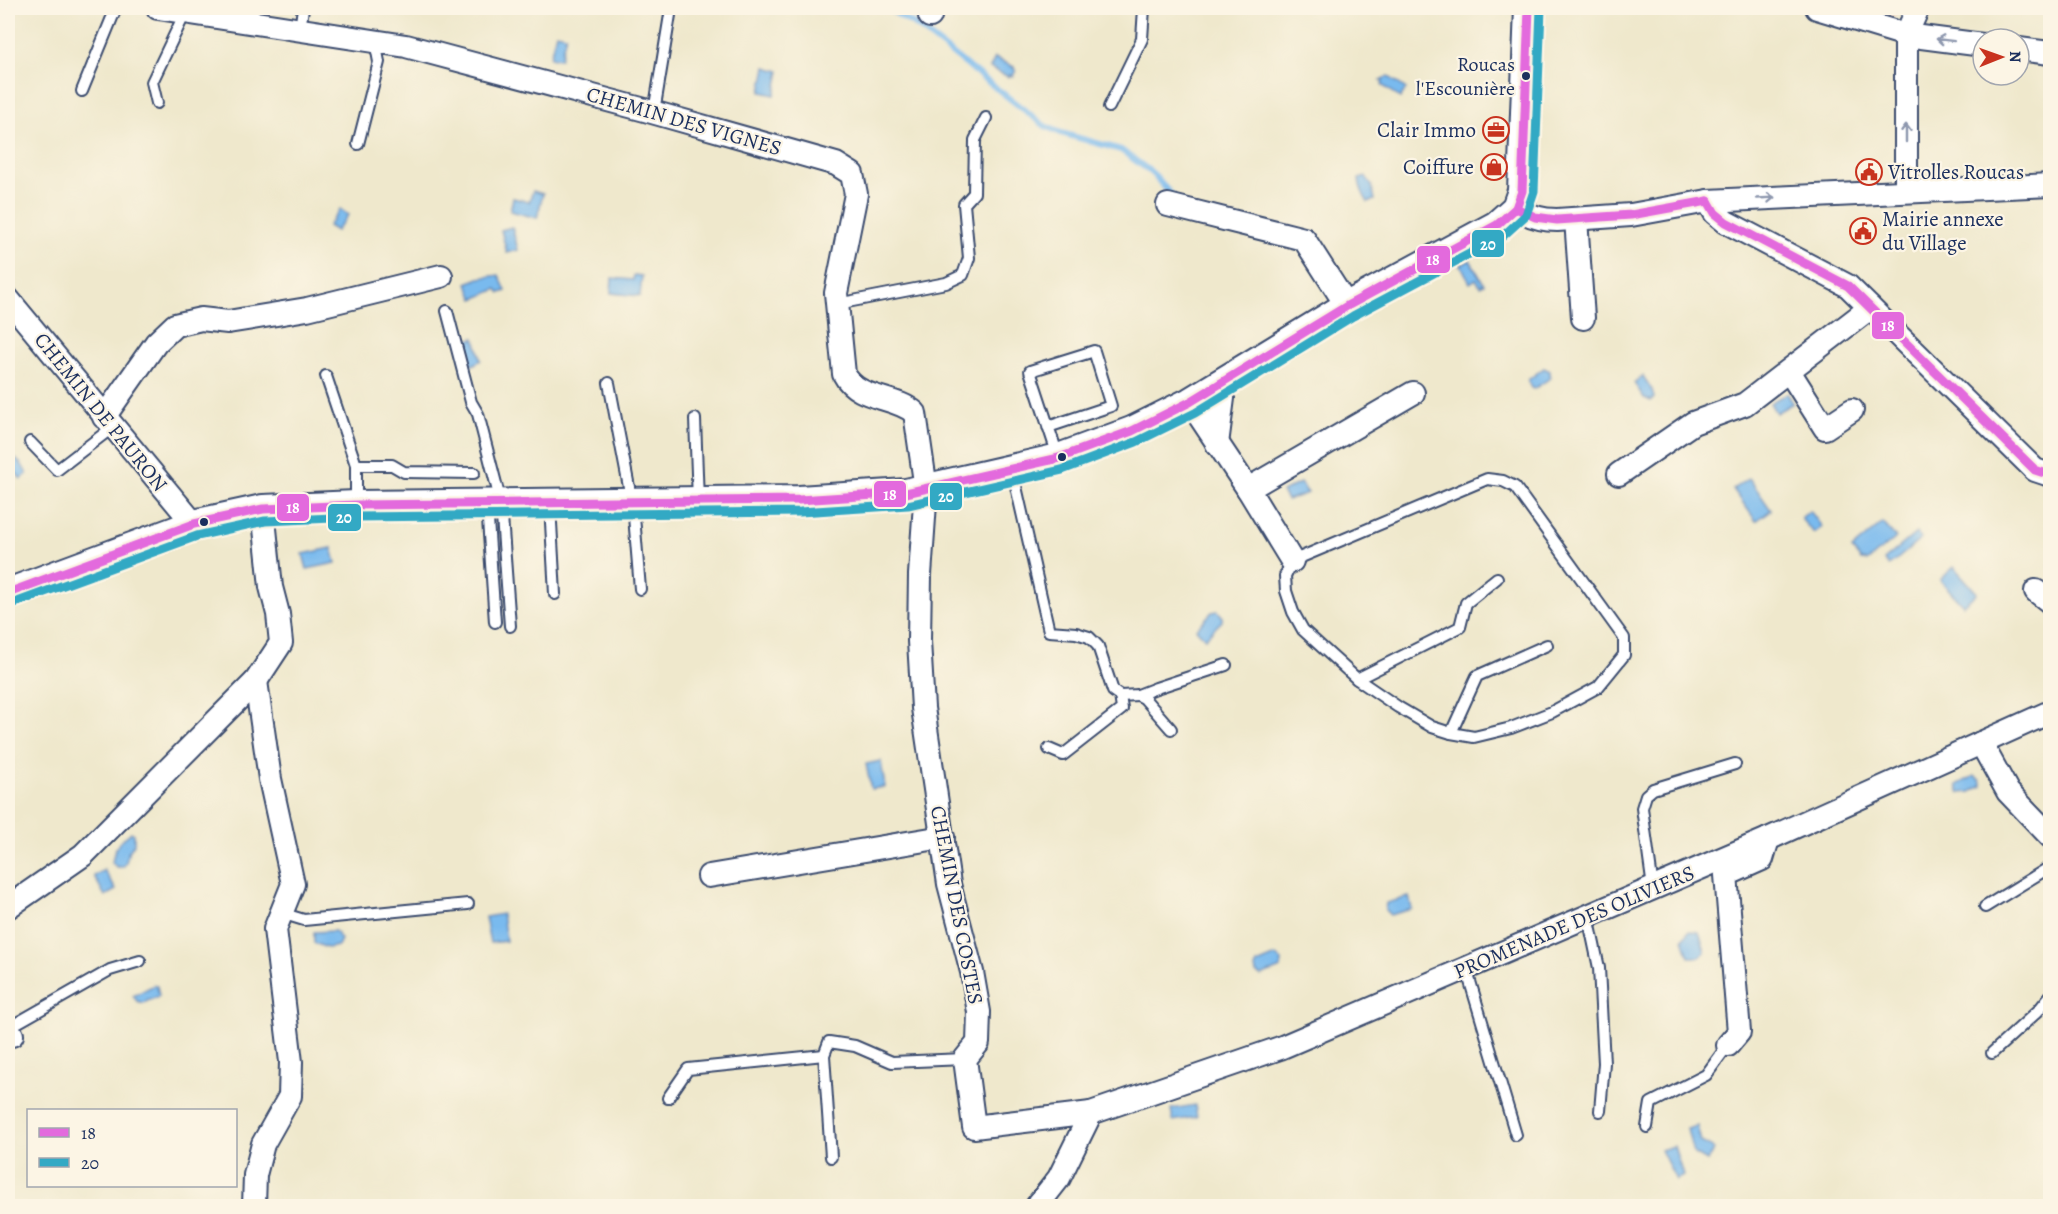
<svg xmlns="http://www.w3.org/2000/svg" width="2058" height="1214" viewBox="0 0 2058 1214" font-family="Alegreya,serif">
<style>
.built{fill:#f6d2c4}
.water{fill:#79baee;stroke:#4a74a6;stroke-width:1.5}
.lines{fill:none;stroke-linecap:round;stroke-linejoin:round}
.stream{stroke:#79baee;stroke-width:6}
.service-casing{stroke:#3b4b6e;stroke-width:14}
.minor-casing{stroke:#3b4b6e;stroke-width:26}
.tertiary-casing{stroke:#3b4b6e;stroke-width:32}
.service{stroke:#fff;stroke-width:10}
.minor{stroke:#fff;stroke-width:22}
.tertiary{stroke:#fff;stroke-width:28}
.bus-1-casing{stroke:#fcf5e5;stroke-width:14}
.bus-2-casing{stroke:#fcf5e5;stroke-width:14}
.bus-1{stroke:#e36add;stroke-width:9}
.bus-2{stroke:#33a9c4;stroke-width:9}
.oneway{stroke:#8d97ae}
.bus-dot{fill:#1b2f5e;stroke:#fcf5e5;stroke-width:2}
.labels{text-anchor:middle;stroke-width:4.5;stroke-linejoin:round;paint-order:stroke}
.bus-label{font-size:20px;fill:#1b2f5e;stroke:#fcf5e5;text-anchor:end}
.street-label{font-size:21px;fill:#1b2f5e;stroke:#fcf5e5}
.poi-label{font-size:21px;fill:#1b2f5e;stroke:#fcf5e5;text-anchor:end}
.line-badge{stroke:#fcf5e5;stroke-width:2}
.badge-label{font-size:16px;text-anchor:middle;font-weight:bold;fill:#fff}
</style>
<rect width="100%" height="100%" fill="#fcf5e5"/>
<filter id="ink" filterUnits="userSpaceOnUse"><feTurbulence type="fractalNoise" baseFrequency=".0167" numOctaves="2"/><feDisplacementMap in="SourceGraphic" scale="12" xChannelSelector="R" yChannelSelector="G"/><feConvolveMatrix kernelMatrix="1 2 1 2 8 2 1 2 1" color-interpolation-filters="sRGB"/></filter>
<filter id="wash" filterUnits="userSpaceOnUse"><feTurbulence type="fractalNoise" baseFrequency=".008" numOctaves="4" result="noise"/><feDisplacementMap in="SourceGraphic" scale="24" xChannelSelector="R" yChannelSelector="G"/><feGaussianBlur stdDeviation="1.35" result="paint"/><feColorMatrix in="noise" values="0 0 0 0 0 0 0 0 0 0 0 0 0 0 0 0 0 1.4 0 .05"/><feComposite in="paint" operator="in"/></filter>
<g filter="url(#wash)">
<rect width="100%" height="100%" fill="#efe8cc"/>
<path class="built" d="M 1866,8 L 1900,8 L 1895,16 L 1865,10 Z"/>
<g class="water">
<path d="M 556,33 L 566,35 L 560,59 L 550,57 Z"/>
<path d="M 995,58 L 1014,67 L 1013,68 L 1016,70 L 1013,76 L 1010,75 L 1009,77 L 990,68 Z"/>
<path d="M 766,67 L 780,71 L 775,95 L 761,92 Z"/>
<path d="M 1388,76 L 1406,89 L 1400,98 L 1382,85 L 1383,82 L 1381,81 Z"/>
<path d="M 1366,177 L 1372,186 L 1375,200 L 1368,202 C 1363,195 1360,188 1359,179 Z"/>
<path d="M 533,191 L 543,194 L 537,218 L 510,211 L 513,198 L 529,202 Z"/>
<path d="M 340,209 L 348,215 L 336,231 L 328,226 Z"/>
<path d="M 512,227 L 518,250 L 507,253 L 501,230 Z"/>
<path d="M 1470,260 L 1484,284 L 1480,286 L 1476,279 L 1470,283 L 1461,265 Z"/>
<path d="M 499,275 L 506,291 L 500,293 L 497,289 L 474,299 L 467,283 L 479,278 Z"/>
<path d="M 634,275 L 642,276 L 640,296 L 611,293 L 612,278 L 633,280 Z"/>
<path d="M 475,338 L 481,360 L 471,366 L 464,341 Z"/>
<path d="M 1544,368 L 1550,371 L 1550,378 L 1534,389 L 1532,388 L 1528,380 Z"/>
<path d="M 1643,376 L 1652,390 L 1654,398 L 1651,401 L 1644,398 L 1634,383 Z"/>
<path d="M 1787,393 L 1793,403 L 1776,413 L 1770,403 Z"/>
<path d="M 12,455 L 22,465 L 27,474 L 21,479 L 8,464 L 8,458 Z"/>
<path d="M 1749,478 L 1771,510 L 1756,521 L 1733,489 Z"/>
<path d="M 1300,483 L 1308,493 L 1287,500 L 1282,492 Z"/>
<path d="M 1810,511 L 1822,527 L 1814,533 L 1802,520 L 1802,517 Z"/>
<path d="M 1883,523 L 1896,538 L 1868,561 L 1861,560 L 1852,549 Z"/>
<path d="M 1916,533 L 1921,539 L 1889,566 L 1884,560 Z"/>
<path d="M 332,548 L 336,563 L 307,569 L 303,554 Z"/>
<path d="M 1954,567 L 1977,593 L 1963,605 L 1940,580 Z"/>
<path d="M 1218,611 L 1222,616 L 1222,621 L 1205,638 L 1196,629 L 1212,612 Z"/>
<path d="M 881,761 L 885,787 L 871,789 L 866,764 Z"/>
<path d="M 1974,776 L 1980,780 L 1982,786 L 1970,792 L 1960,793 L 1957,785 Z"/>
<path d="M 131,832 L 134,834 L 134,844 L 128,853 L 126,863 L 123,867 L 117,867 L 112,863 C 113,855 116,844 123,839 C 126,836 129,835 131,832 Z"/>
<path d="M 104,870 L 116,890 L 105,896 L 94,876 Z"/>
<path d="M 1409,897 L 1412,909 L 1390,915 L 1385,910 L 1386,903 Z"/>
<path d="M 502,914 L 506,941 L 490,943 L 485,917 Z"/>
<path d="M 335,931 L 341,939 L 338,946 L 327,948 L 314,943 L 314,932 Z"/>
<path d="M 1689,931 L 1699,932 L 1705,952 L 1698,957 L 1689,957 L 1683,939 Z"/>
<path d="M 1276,956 L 1282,961 L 1281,968 L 1261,976 L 1256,973 L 1255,968 L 1257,964 Z"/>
<path d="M 154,985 L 157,986 L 159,996 L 143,1003 L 137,1001 L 133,996 Z"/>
<path d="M 1195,1105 L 1197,1117 L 1173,1121 L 1171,1109 Z"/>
<path d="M 1697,1126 L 1701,1142 L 1714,1149 L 1707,1161 L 1693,1153 L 1687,1129 Z"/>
<path d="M 1674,1146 L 1683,1176 L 1676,1180 L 1661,1150 Z"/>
</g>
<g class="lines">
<path class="stream" d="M 887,8 L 915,25 L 1045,126 L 1061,133 L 1121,150 L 1151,172 L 1174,198"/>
</g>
</g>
<g filter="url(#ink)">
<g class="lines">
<defs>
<g id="service">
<path d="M 300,30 L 303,8"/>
<path d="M 82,91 L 116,8"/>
<path d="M 157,103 L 152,82 L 185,13"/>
<path d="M 1109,107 L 1142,39 L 1144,8"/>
<path d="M 654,112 L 670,15"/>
<path d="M 358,144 L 379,62 L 375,41"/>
<path d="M 837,304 L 946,283 L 963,275 L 969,258 L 964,204 L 974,193 L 975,140 L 986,118"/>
<path d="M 447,311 L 471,402 L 478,414 L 501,503 L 510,626"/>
<path d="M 326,376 L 356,465 L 356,504"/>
<path d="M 609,383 L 629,487 L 630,500"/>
<path d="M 695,419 L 698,501"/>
<path d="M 1048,427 L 1111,406 L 1094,351 L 1030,371 L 1058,456"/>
<path d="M 30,442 L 57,470 L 113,427"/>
<path d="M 356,465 L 392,465 L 404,472 L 474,473"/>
<path d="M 1012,469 L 1049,631 L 1076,633 L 1089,637 L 1098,646 L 1113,691 L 1120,696 L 1138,695 L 1156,688 L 1226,665"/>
<path d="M 1487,479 L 1503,481 L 1515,487 L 1624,638 L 1624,655 L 1598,687 L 1552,712 L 1511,728 L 1474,737 L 1451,733 L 1432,727 L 1398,707 L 1357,679 L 1303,630 L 1293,612 L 1286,591 L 1285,576 L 1292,561 Z"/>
<path d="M 633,504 L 640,589"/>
<path d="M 487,505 L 495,622"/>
<path d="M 550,505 L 555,594"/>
<path d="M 1357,679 L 1460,627 L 1466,603 L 1497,578"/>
<path d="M 1138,695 L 1144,698 L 1171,729"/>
<path d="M 1451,733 L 1477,676 L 1547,645"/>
<path d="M 1049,749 L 1063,755 L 1122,709 L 1120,696"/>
<path d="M 1653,888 L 1642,808 L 1646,795 L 1653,789 L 1735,764"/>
<path d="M 1985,907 L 2050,867"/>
<path d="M 281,913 L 304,920 L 468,904"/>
<path d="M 1588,916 L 1599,968 L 1604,1063 L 1600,1111"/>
<path d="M 1466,968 L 1516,1135"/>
<path d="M 8,1028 L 110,970 L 140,961"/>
<path d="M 1992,1053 L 2038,1011 L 2050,996"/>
<path d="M 668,1098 L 688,1069 L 824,1055"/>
<path d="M 1647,1127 L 1651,1103 L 1706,1075 L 1728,1045"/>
<path d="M 831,1157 L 824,1055 L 829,1042 L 855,1046 L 892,1062 L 965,1059"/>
</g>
<g id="minor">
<path d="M 158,8 L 406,46 L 645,110 L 836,164 L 852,174 L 856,194 L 836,293 L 844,374 C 858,401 895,395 915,413 L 926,489 L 920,575 L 919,641 L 923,708 L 949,884 L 972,972 L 979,1012 L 978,1043 L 965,1059 L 974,1127 L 1091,1113 L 1059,1178 L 1037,1206"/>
<path d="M 1817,8 L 1906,35 L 1983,45"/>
<path d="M 930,16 L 932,8"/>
<path d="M 2019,49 L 2050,53"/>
<path d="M 1906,191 L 1906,35 L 1918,8"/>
<path d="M 1708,201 L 1715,213 L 1726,222 L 1848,286 L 2035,470 L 2050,475"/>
<path d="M 1168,205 L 1304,239 L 1347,306"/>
<path d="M 1516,208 C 1529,216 1541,220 1557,220 L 1631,215 L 1708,201 L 2050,185"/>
<path d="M 1576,219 L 1583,318"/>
<path d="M 8,299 L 194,524"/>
<path d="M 1789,371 L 1825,428 L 1852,410"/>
<path d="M 1190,402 L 1248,489 L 1292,561"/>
<path d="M 104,417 L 156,343 L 175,325 L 201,319 L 228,322 L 307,309 L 441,276"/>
<path d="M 1217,444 L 1223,398 L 1223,382"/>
<path d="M 1619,474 L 1693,423 L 1745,404 L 1870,308"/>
<path d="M 1248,489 L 1413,393"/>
<path d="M 2036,591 L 2050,602"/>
<path d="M 1981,743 L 2008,792 L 2050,836"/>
<path d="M 709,876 L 943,837"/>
<path d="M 8,907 L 83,855 L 256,681 L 281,643 L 278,614 L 271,587 L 263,509"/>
<path d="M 8,1028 L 12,1035"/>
<path d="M 1728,1045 L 1739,1032 L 1726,875 L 1762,859 L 1768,839"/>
<path d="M 1091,1113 L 1280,1048 L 1768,839 L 2050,712"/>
<path d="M 254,1206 L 255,1175 L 263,1144 L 290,1096 L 291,1062 L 275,929 L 293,884 L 270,779 L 256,681"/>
</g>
<path id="tertiary" d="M 8,593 L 194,524 L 263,509 L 356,505 L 799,500 L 906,493 L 1059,458 L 1132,431 L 1190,402 L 1347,306 L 1497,225 L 1516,208 L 1522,191 L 1529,8"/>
</defs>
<use href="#service" class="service-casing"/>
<use href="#minor" class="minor-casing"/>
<use href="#tertiary" class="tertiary-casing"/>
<use href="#service" class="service"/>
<use href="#minor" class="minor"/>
<use href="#tertiary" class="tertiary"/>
<defs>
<g id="bus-1">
<path d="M 1708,201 L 1715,213 L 1726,222 L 1848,286 L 2035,470 L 2050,475"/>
<path d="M 1516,208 L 1535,217 L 1557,220 L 1631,215 L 1708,201"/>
<path d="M 8,593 L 194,524 L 263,509 L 356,505 L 799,500 L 906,493 L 1059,458 L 1132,431 L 1190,402 L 1347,306 L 1497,225 L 1516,208 L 1522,191 L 1529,8"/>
</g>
<path id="bus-2" d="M 12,604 L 197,536 L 265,521 L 356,517 L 800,512 L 908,505 L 1062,470 L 1136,442 L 1195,413 L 1353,316 L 1503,236 L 1526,215 L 1534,191 L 1541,8"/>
</defs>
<use href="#bus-1" class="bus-1-casing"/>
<use href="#bus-2" class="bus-2-casing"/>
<use href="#bus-1" class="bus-1"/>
<use href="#bus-2" class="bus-2"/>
</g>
<defs><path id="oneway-shaft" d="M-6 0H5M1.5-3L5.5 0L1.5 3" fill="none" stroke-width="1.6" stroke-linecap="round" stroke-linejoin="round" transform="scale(1.5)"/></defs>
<g class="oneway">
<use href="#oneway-shaft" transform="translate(1945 40) rotate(-173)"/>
<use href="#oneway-shaft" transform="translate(1906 133) rotate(-90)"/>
<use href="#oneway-shaft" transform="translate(1766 198) rotate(-3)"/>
</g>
</g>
<defs>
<symbol id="office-ring" viewBox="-11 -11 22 22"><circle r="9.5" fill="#fcf5e5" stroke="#c8321e" stroke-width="1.5"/><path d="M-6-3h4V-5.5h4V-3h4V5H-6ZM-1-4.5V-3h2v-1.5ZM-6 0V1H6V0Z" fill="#c8321e"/></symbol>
<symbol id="shop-ring" viewBox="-11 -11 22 22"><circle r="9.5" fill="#fcf5e5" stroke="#c8321e" stroke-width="1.5"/><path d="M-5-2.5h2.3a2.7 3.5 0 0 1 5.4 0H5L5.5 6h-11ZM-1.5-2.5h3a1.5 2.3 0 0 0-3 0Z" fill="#c8321e"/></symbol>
<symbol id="civic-ring" viewBox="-11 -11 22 22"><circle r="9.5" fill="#fcf5e5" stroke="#c8321e" stroke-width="1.5"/><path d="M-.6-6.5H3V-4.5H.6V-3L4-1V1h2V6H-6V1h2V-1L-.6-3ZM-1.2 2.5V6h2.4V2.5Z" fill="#c8321e"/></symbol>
</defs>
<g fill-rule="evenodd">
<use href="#office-ring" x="1481" y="115" width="30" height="30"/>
<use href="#shop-ring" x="1479" y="152" width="30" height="30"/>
<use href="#civic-ring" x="1854" y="157" width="30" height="30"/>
<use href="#civic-ring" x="1848" y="216" width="30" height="30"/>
</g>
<g class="bus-dot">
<circle cx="1526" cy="76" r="5"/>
<circle cx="1062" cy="457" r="5"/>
<circle cx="204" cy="522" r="5"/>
</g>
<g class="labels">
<g class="bus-label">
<text x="1515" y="71">Roucas<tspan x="1515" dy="24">l'Escounière</tspan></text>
</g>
<g class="street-label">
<text transform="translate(684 121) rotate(16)" y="7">CHEMIN DES VIGNES</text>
<text transform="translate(101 412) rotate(51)" y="7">CHEMIN DE PAURON</text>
<text transform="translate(957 905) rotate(79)" y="7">CHEMIN DES COSTES</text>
<text transform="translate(1574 922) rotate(-23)" y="7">PROMENADE DES OLIVIERS</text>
</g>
<g class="poi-label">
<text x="1476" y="137">Clair Immo</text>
<text x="1474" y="174">Coiffure</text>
<text x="1888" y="179" text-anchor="start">Vitrolles Roucas</text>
<text x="1882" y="226" text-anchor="start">Mairie annexe<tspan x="1882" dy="24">du Village</tspan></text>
</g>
</g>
<g class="line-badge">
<rect x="1471" y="229" width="34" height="29" rx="6" fill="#33a9c4"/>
<rect x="1416" y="245" width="35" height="29" rx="6" fill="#e36add"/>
<rect x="1871" y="311" width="34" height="29" rx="6" fill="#e36add"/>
<rect x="873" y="480" width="34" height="28" rx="6" fill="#e36add"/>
<rect x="929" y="482" width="34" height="29" rx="6" fill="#33a9c4"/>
<rect x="276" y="493" width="34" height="29" rx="6" fill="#e36add"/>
<rect x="327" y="503" width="35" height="29" rx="6" fill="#33a9c4"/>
</g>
<g class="badge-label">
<text x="1488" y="250">20</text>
<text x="1433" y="265">18</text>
<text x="1888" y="331">18</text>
<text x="890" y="500">18</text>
<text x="946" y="502">20</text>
<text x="293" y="513">18</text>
<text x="344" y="523">20</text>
</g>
<rect width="2058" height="1214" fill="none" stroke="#fcf5e5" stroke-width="30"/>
<rect x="27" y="1109" width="210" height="78" fill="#fcf5e5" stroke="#a2a6af" stroke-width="1.5"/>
<rect x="39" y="1128" width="30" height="9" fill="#e36add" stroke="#a2a6af" stroke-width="1.5"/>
<text x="81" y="1139" font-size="18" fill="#1b2f5e">18</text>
<rect x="39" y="1158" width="30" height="9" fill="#33a9c4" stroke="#a2a6af" stroke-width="1.5"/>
<text x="81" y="1169" font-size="18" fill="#1b2f5e">20</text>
<g transform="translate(2001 57) rotate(89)"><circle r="28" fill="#fcf5e5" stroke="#a2a6af" stroke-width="1.5"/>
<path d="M0-4.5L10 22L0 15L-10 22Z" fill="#c8321e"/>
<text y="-9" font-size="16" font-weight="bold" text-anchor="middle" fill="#1b2f5e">N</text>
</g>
</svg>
